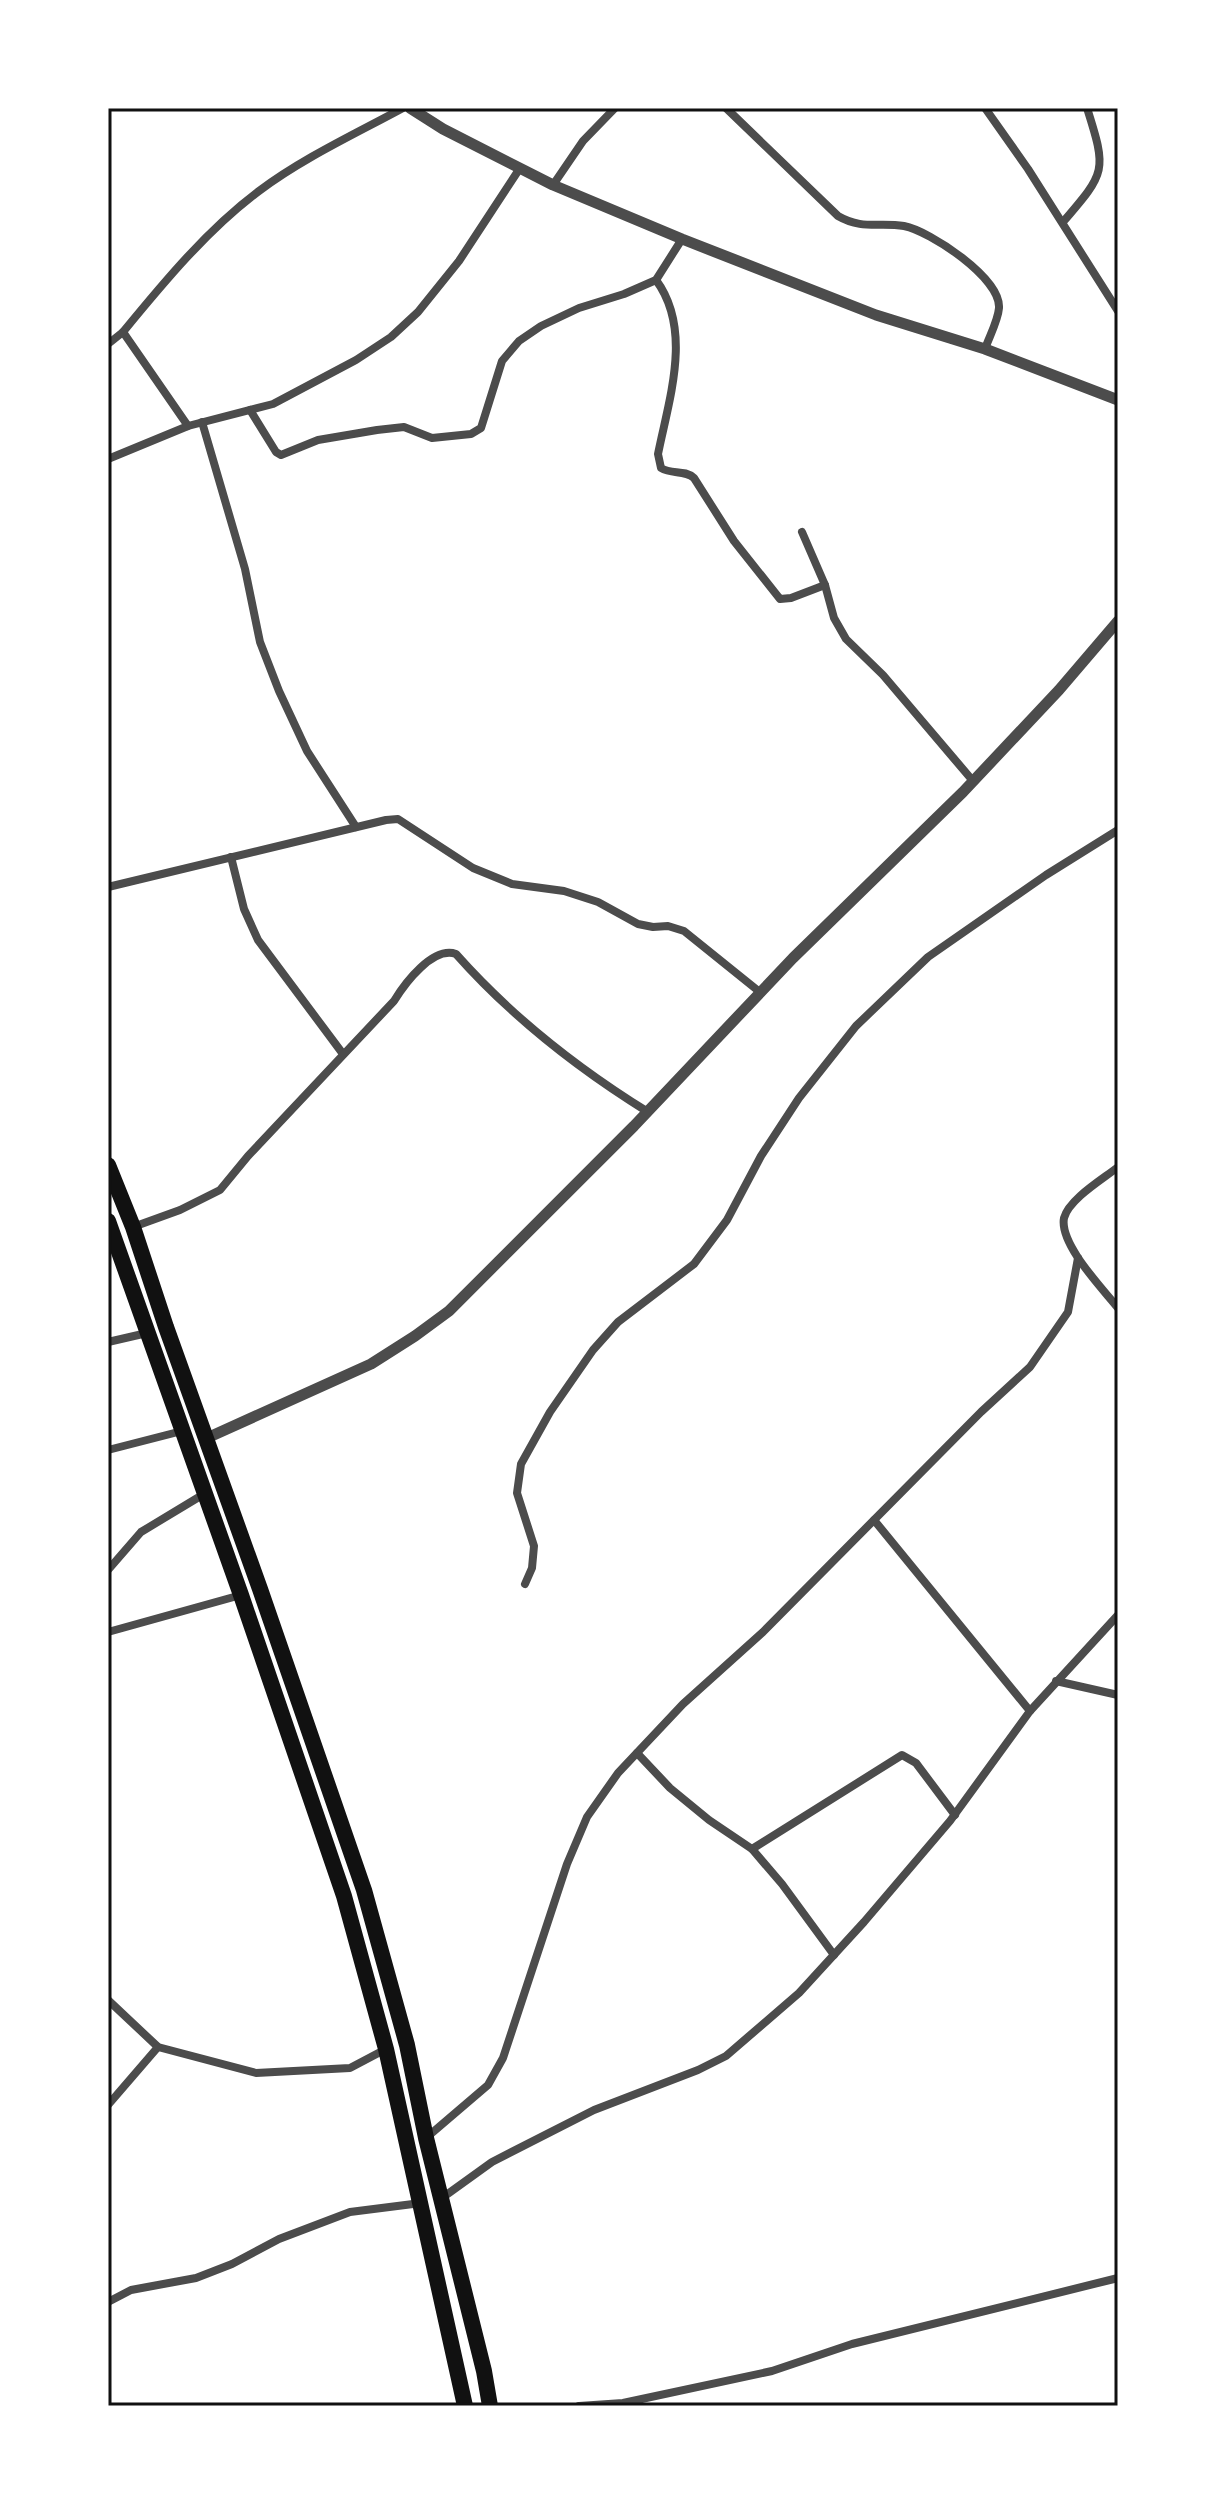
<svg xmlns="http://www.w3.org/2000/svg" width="1226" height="2514" viewBox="0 0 1226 2514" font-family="Literata,serif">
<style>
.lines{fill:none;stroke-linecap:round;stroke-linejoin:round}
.minor{stroke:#4c4c4c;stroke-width:8}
.tertiary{stroke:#4c4c4c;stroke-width:11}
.trunk{stroke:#111;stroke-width:16}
.neatline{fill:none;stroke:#111;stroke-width:3}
</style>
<rect width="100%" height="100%" fill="#fff"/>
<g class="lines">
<g class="minor">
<path d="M 726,108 L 838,216 C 862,230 879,222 904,226 C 930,231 1001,278 999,308 C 998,321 989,337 985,349"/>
<path d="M 985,108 L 1028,169 L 1118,311"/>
<path d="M 553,185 L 583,141 L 615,108"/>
<path d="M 1063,222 C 1106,172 1107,171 1087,108"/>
<path d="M 656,280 C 693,330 669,399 658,454 L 661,468 C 672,475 684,469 694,478 L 734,541 L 780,599 L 791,598 L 825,585"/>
<path d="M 123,332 L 188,426"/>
<path d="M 108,344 L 123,332 C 164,282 207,230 259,191 C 303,158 355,134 403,108"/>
<path d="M 250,410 L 276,452 L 281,455 L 318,440 L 377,430 L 404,427 L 432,438 L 471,434 L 481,428 L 502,361 L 519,341 L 541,326 L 579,308 L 624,294 L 656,280 L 682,239"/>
<path d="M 202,422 L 245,569 L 260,642 L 279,691 L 307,751 L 356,827"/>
<path d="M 108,459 L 188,426 L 273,404 L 356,360 L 391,337 L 418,312 L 459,261 L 520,168"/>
<path d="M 802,532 L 825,585 L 834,618 L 846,639 L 883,675 L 973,781"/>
<path d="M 231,857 L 244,909 L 258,940 L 343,1054"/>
<path d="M 108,887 L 386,820 L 398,819 L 473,868 L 512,884 L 564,891 L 598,902 L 638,924 L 653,927 L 668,926 L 684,931 L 761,993"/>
<path d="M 1118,1167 C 1103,1179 1069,1199 1064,1218 C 1059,1244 1103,1289 1118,1308"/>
<path d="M 133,1227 L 180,1210 L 220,1190 L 248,1156 L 394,1001 C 405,983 433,946 456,954 C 511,1016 577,1068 648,1112"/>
<path d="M 108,1342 L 147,1333"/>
<path d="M 108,1450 L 182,1431"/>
<path d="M 874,1520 L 1030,1711"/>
<path d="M 108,1570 L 141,1532 L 204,1494"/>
<path d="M 525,1584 L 532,1568 L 534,1546 L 517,1493 L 521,1464 L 550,1412 L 593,1350 L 618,1322 L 694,1264 L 727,1220 L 761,1156 L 799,1098 L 856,1026 L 928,957 L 1046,875 L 1118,830"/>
<path d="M 108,1632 L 241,1595"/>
<path d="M 1056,1681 L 1118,1695"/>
<path d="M 637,1753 L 670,1788 L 709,1820 L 752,1849 L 782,1884 L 834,1955"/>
<path d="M 752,1849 L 902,1755 L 916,1763 L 955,1815"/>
<path d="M 108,2000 L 158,2047 L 256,2073 L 350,2068 L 386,2049"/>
<path d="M 108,2105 L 158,2047"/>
<path d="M 426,2138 L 488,2085 L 503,2058 L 567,1864 L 587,1817 L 618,1773 L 683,1704 L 763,1632 L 981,1412 L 1030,1367 L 1068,1312 L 1078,1258"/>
<path d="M 442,2198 L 492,2162 L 594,2110 L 698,2070 L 726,2056 L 799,1993 L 864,1922 L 950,1821 L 1030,1711 L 1118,1615"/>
<path d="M 108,2302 L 131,2290 L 196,2278 L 232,2264 L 279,2239 L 350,2212 L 421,2203"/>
<path d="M 579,2406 L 623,2403 L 772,2371 L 852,2344 L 1118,2278"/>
</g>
<g class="tertiary">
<path d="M 410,108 L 443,129 L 553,185 L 682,239 L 876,315 L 985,349 L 1118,400"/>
<path d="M 207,1438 L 371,1364 L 415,1336 L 449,1311 L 634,1126 L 793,958 L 963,792 L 1059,690 L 1118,621"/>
</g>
<g class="trunk">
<path d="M 108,1165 L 133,1227 L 166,1327 L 260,1589 L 364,1890 L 407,2045 L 426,2138 L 484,2371 L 490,2406"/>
<path d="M 108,1221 L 241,1595 L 344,1896 L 386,2049 L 465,2406"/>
</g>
</g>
<rect width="1226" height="2514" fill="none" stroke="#ffffff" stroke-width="220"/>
<rect x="110" y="110" width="1006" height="2294" class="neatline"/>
</svg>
